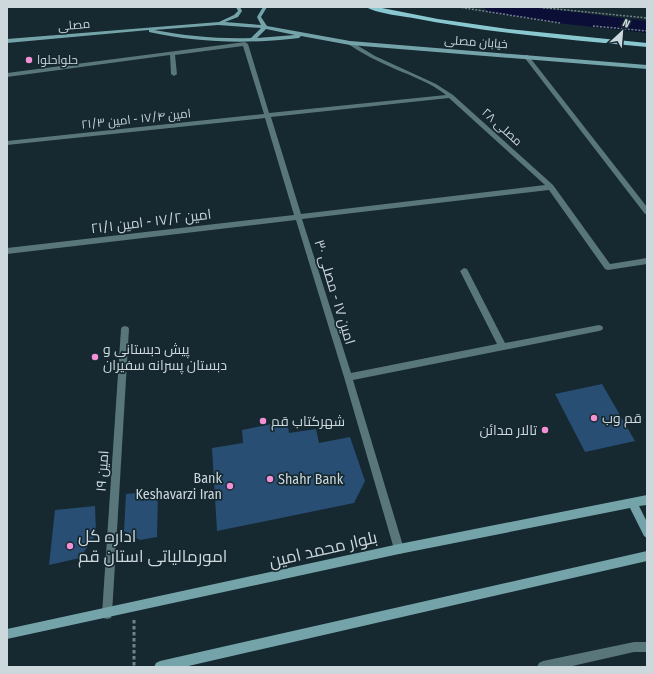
<svg xmlns="http://www.w3.org/2000/svg" width="654" height="674" viewBox="0 0 654 674" font-family="'Fira Sans Condensed',Cairo,sans-serif">
<style>
.lines{fill:none;stroke-linecap:round;stroke-linejoin:round}
.river{fill:#0b0f37;fill-rule:evenodd}
.building{fill:#294e74}
.path-far1{stroke:#728187;stroke-width:1.5;stroke-dasharray:2 1.5;stroke-linecap:butt}
.path{stroke:#728187;stroke-width:3;stroke-dasharray:3.5 2.5;stroke-linecap:butt}
.service{fill:#59767a;fill-rule:evenodd}
.minor{fill:#59767a;fill-rule:evenodd}
.secondary{fill:#74a4aa;fill-rule:evenodd}
.primary{fill:#89c8d0;fill-rule:evenodd}
.poi-dot{fill:#f391d6;stroke:#162830;stroke-width:1.5}
.labels{text-anchor:middle;stroke-width:3.5;stroke-linejoin:round;paint-order:stroke}
.far-street-label{font-size:12px;fill:#cdd8dd;stroke:#162830}
.far-poi-label{font-size:12px;fill:#cdd8dd;stroke:#162830;text-anchor:start}
.street-label{font-size:14px;fill:#cdd8dd;stroke:#162830}
.poi-label{font-size:14px;fill:#cdd8dd;stroke:#162830;text-anchor:start}
.near-poi-label{font-size:17px;fill:#cdd8dd;stroke:#162830;text-anchor:start}
.near-street-label{font-size:17px;fill:#cdd8dd;stroke:#162830}
</style>
<rect width="100%" height="100%" fill="#162830"/>
<g class="lines">
<path class="river" d="M 484,7 L 534,7 L 647,21 L 647,33 L 557,23 L 494,13 L 487,11 Z"/>
</g>
<g class="building">
<path d="M 602,384 L 635,441 L 585,452 L 555,394 Z"/>
<path d="M 287,421 L 289,433 L 316,429 L 319,443 L 350,437 L 365,481 L 354,503 L 217,531 L 212,448 L 243,443 L 242,430 Z"/>
<path d="M 158,491 L 157,537 L 140,540 L 124,531 L 126,494 Z"/>
<path d="M 95,506 L 96,534 L 80,558 L 49,565 L 55,510 Z"/>
</g>
<g class="lines">
<g class="path-far1">
<path d="M 458,7 L 560,23"/>
<path d="M 536,7 L 647,18"/>
<path d="M 593,26 L 647,31"/>
</g>
<path class="path" d="M 134,620 L 134,667"/>
<path class="service" d="M 634,642 L 647,642 L 647,652 L 634,652 L 568,667 L 537,667 L 539,663 L 543,661 Z"/>
<g class="minor">
<path d="M 350,41 L 375,56 L 436,84 L 453,95 L 553,185 L 610,264 L 647,258 L 647,264 L 608,270 L 605,269 L 549,190 L 302,219 L 351,373 L 497,344 L 460,271 L 464,268 L 467,269 L 505,343 L 599,325 L 602,326 L 603,328 L 602,330 L 599,331 L 353,380 L 404,549 L 403,553 L 399,554 L 395,553 L 394,549 L 344,377 L 296,220 L 7,254 L 7,248 L 294,215 L 265,118 L 7,145 L 7,141 L 264,114 L 243,46 L 175,55 L 177,74 L 174,76 L 171,74 L 170,55 L 7,77 L 7,73 L 245,42 L 248,44 L 269,113 L 446,95 C 431,83 412,76 395,69 C 379,62 363,54 348,44 L 348,42 ZM 449,98 L 545,185 L 301,214 L 271,117 Z"/>
<path d="M 524,55 L 528,55 L 647,207 L 647,214 L 645,214 L 524,57 Z"/>
<path d="M 125,326 L 128,327 L 129,329 L 112,614 L 111,618 L 107,619 L 103,618 L 102,614 L 121,329 L 122,327 Z"/>
</g>
<g class="secondary">
<path d="M 236,7 L 240,7 L 242,11 L 238,17 L 225,22 L 261,25 L 257,17 L 263,7 L 267,7 L 261,17 L 267,26 L 350,41 L 647,65 L 647,69 L 350,45 L 301,36 L 299,38 C 249,44 198,43 149,32 L 149,30 L 7,43 L 7,39 L 219,22 L 234,15 L 238,11 ZM 218,25 L 261,28 L 251,38 C 218,39 186,36 154,30 ZM 266,29 L 295,35 L 257,38 Z"/>
<path d="M 332,7 L 373,7 L 371,8 L 334,8 Z"/>
<path d="M 647,495 L 647,505 L 639,506 L 647,522 L 647,538 L 644,536 L 630,508 L 399,554 L 7,639 L 7,629 L 399,544 Z"/>
<path d="M 647,551 L 647,561 L 184,667 L 154,667 L 156,663 L 160,661 Z"/>
</g>
<path class="primary" d="M 366,7 L 377,7 L 438,19 L 508,29 L 647,43 L 647,47 C 569,40 491,33 413,18 C 401,16 375,13 366,7 Z"/>
</g>
<g class="poi-dot">
<circle cx="29" cy="60" r="4"/>
<circle cx="95" cy="357" r="4"/>
<circle cx="594" cy="418" r="4"/>
<circle cx="263" cy="421" r="4"/>
<circle cx="545" cy="430" r="4"/>
<circle cx="270" cy="479" r="4"/>
<circle cx="230" cy="486" r="4"/>
<circle cx="70" cy="546" r="4"/>
</g>
<g class="labels">
<g class="far-street-label">
<text transform="translate(74 25) rotate(-5)" y="4">مصلی</text>
<text transform="translate(476 42) rotate(4)" y="4">خیابان مصلی</text>
<text transform="translate(136 119) rotate(-6)" y="4">امین ۱۷/۴ - امین ۲۱/۳</text>
<text transform="translate(502 127) rotate(42)" y="4">مصلی ۲۸</text>
</g>
<g class="far-poi-label">
<text x="37" y="64">حلواحلوا</text>
</g>
<g class="street-label">
<text transform="translate(151 221) rotate(-7)" y="5">امین ۱۷/۲ - امین ۲۱/۱</text>
<text transform="translate(335 292) rotate(73)" y="5">امین ۱۷ - مصلی ۳۰</text>
<text transform="translate(102 471) rotate(-86)" y="5">امین ۱۹</text>
</g>
<g class="poi-label">
<text x="103" y="354">پیش دبستانی و<tspan x="103" dy="16">دبستان پسرانه سفیران</tspan></text>
<text x="602" y="423">قم وب</text>
<text x="271" y="426">شهركتاب قم</text>
<text x="537" y="435" text-anchor="end">تالار مدائن</text>
<text x="222" y="483" text-anchor="end">Bank<tspan x="222" dy="16">Keshavarzi Iran</tspan></text>
<text x="278" y="484">Shahr Bank</text>
</g>
<g class="near-poi-label">
<text x="78" y="542">اداره کل<tspan x="78" dy="20">امورمالیاتی استان قم</tspan></text>
</g>
<g class="near-street-label">
<text transform="translate(323 549) rotate(-13)" y="6">بلوار محمد امین</text>
</g>
</g>
<rect width="654" height="674" fill="none" stroke="#cdd8dd" stroke-width="16"/>
<g transform="translate(622 32) rotate(26)" stroke="#162830" stroke-width="3" paint-order="stroke">
<path d="M0-3L7 15L0 10L-7 15Z" fill="#cdd8dd"/>
<text y="-6" font-size="11" font-weight="bold" text-anchor="middle" fill="#cdd8dd">N</text>
</g>
</svg>
